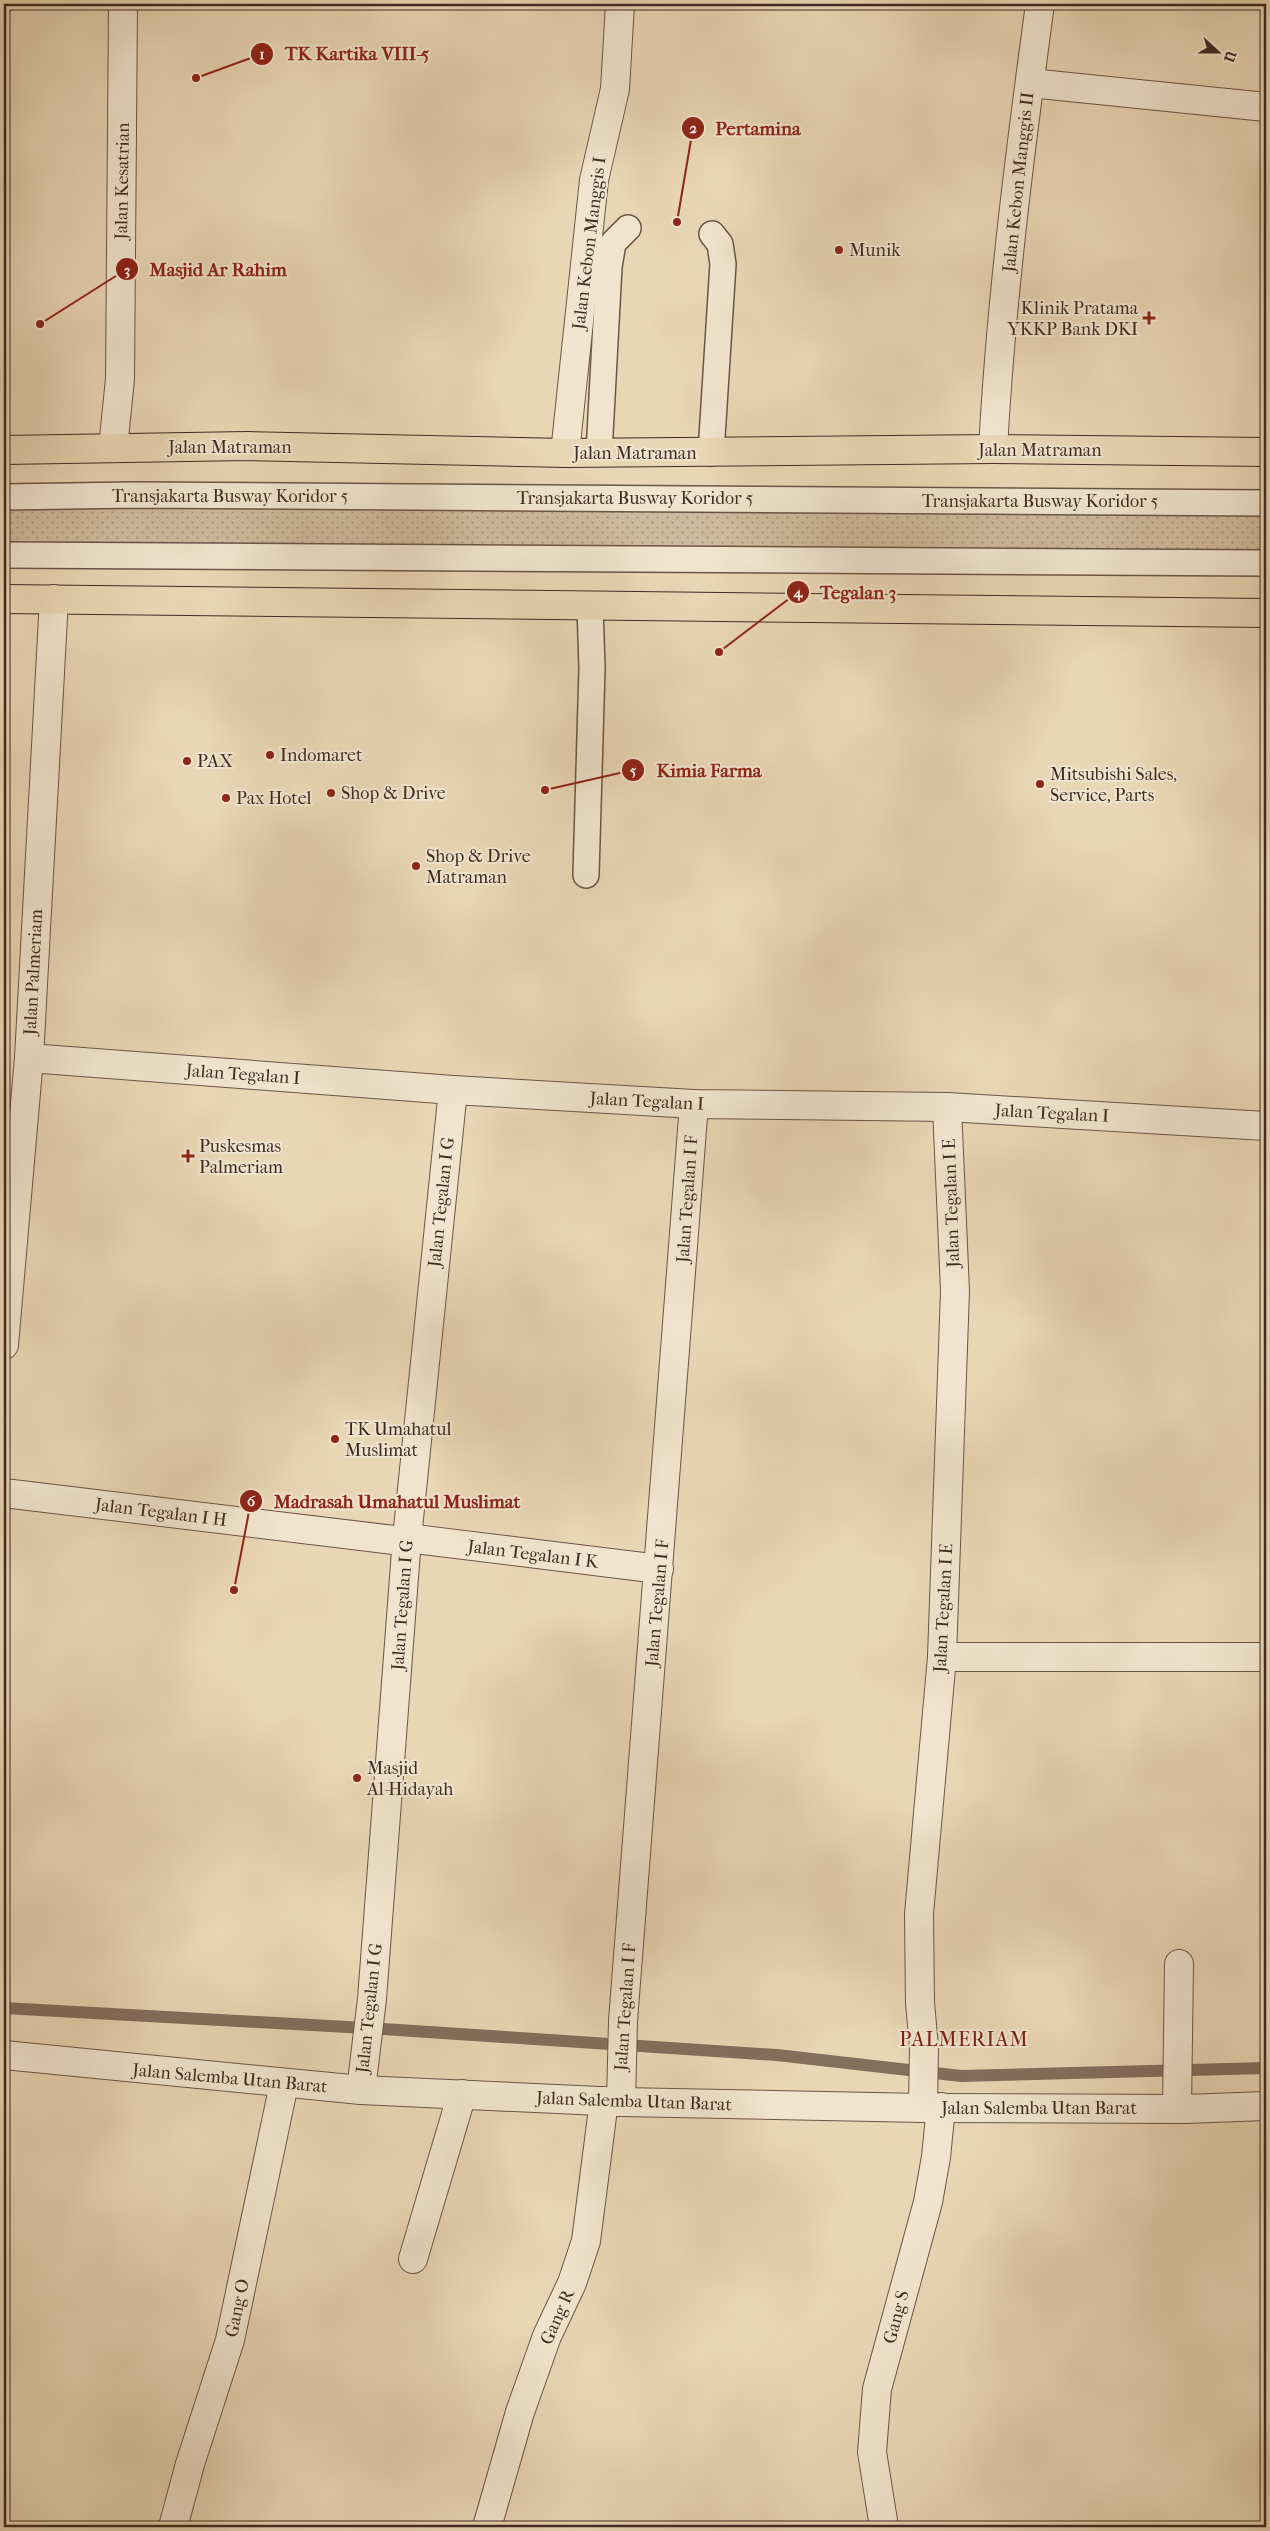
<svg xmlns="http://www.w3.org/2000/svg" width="1270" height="2531" viewBox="0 0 1270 2531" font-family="'IM FELL French Canon',serif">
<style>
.grass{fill:url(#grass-dots);stroke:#88725e}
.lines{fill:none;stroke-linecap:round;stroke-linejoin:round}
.stream{stroke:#846e5c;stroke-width:12}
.lane-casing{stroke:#6c5546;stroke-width:28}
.street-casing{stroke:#6c5546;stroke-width:30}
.primary-casing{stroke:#422a22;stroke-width:30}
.lane{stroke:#f1e4ce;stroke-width:25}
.street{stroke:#f1e4ce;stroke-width:28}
.primary{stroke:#e9d6b4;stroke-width:28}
.poi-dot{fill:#8f2418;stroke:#f1e4ce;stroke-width:2}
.labels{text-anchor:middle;stroke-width:4;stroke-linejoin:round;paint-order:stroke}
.street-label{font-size:18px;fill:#422a22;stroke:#f1e4ce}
.poi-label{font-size:18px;fill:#422a22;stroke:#f1e4ce;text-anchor:start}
.quarter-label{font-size:20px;letter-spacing:1px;fill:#7a1f14;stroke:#f1e4ce}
.leader{fill:none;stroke:#8f2418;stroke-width:2}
.callout-dot{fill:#8f2418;stroke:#f1e4ce;stroke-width:2}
.mark-label{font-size:15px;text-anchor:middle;font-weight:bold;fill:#fff}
.callout-label{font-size:19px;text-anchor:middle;font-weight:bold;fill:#8f2418;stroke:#f1e4ce;stroke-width:4;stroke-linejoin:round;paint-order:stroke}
</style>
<defs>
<pattern id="grass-dots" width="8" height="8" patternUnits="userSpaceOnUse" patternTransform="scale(1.25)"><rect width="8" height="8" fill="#cdb99b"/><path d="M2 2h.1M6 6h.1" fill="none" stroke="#a8977e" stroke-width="1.8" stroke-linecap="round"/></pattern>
</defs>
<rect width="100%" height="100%" fill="#e9d6b4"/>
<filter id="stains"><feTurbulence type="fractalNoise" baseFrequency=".004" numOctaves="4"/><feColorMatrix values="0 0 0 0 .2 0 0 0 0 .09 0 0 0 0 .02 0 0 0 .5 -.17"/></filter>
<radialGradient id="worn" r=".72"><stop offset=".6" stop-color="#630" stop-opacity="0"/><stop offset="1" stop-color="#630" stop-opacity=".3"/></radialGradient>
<path class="grass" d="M 4,498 L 1266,503 L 1266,563 L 4,555 Z"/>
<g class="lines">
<path class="stream" d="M 4,2008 L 383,2029 L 777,2055 L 961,2076 L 1266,2068"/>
<defs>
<g id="lane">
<path d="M 599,453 L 609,267 L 613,243 L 628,228"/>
<path d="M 711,453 L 723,264 L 720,244 L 712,234"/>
<path d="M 4,497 L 133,495 L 1266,503"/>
<path d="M 4,555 L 1266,563"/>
<path d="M 586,875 L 592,668 L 590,606"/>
</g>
<g id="street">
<path d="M 1030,83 L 1266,107"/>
<path d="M 113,448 L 120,379 L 123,4"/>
<path d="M 993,449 C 1001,300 1020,152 1040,4"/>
<path d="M 565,453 L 594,180 L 615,89 L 620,4"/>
<path d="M 29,1058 L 453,1090 L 694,1104 L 947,1107 L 1266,1126"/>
<path d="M 4,1345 L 29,1058 L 54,599"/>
<path d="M 4,1493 L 394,1540 L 407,1538 L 659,1569"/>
<path d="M 942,1657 L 1266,1657"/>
<path d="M 4,2055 L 361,2090 L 621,2102 L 923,2108 L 1185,2109 L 1266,2106"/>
<path d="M 361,2090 L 372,1999 L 407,1538 L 453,1090"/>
<path d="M 621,2102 L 623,2021 L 694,1104"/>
<path d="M 923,2108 L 924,2047 L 920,2003 L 919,1914 L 942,1657 L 955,1291 L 947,1107"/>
<path d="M 1177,2109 L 1179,1964"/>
<path d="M 413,2259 L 462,2094"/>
<path d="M 173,2527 L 190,2464 L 230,2340 L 284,2084"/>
<path d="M 487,2527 L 520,2412 L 547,2336 L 572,2283 L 586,2241 L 604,2101"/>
<path d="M 884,2527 L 872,2452 L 877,2389 L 928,2202 L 936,2157 L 941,2107"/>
</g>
<g id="primary">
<path d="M 4,450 L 248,446 L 565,453 L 993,449 L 1266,452"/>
<path d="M 4,599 L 1266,613"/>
</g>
</defs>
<use href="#lane" class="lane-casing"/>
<use href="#street" class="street-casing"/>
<use href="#primary" class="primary-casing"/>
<use href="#lane" class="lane"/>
<use href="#street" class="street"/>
<use href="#primary" class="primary"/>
</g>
<g class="poi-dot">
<circle cx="839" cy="250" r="5"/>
<path d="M1146.5 310.5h5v5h5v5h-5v5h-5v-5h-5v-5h5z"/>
<circle cx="270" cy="755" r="5"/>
<circle cx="187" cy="761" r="5"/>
<circle cx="1040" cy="784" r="5"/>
<circle cx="331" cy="793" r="5"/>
<circle cx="226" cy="798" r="5"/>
<circle cx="416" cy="866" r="5"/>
<path d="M185.5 1148.5h5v5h5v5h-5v5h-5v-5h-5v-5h5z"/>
<circle cx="335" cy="1439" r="5"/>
<circle cx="357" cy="1778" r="5"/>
</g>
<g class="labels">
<g class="street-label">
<text transform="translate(122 181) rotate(-89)" y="6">Jalan Kesatrian</text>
<text transform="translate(1018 182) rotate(-84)" y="6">Jalan Kebon Manggis II</text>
<text transform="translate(589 243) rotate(-83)" y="6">Jalan Kebon Manggis I</text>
<text x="230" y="453">Jalan Matraman</text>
<text x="1040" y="456">Jalan Matraman</text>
<text x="635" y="459">Jalan Matraman</text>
<text x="230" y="502">Transjakarta Busway Koridor 5</text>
<text x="635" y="504">Transjakarta Busway Koridor 5</text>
<text x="1040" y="507">Transjakarta Busway Koridor 5</text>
<text transform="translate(33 972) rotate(-87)" y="6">Jalan Palmeriam</text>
<text transform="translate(243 1074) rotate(4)" y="6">Jalan Tegalan I</text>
<text transform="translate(647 1101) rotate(3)" y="6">Jalan Tegalan I</text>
<text transform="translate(1052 1113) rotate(3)" y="6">Jalan Tegalan I</text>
<text transform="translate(687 1199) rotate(-86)" y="6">Jalan Tegalan I F</text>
<text transform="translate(441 1202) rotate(-84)" y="6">Jalan Tegalan I G</text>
<text transform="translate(951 1203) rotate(-92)" y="6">Jalan Tegalan I E</text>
<text transform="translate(161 1512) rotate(7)" y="6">Jalan Tegalan I H</text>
<text transform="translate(533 1554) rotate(7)" y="6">Jalan Tegalan I K</text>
<text transform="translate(657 1603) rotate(-85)" y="6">Jalan Tegalan I F</text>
<text transform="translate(402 1605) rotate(-86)" y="6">Jalan Tegalan I G</text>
<text transform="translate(943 1608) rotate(-87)" y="6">Jalan Tegalan I E</text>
<text transform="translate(625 2007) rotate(-86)" y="6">Jalan Tegalan I F</text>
<text transform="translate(369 2008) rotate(-84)" y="6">Jalan Tegalan I G</text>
<text transform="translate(230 2078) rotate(5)" y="6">Jalan Salemba Utan Barat</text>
<text transform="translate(634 2101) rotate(2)" y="6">Jalan Salemba Utan Barat</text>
<text x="1039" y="2114">Jalan Salemba Utan Barat</text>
<text transform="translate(237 2308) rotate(-78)" y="6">Gang O</text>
<text transform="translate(557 2317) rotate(-66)" y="6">Gang R</text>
<text transform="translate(896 2317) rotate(-75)" y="6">Gang S</text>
</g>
<g class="poi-label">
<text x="849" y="256">Munik</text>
<text x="1138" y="314" text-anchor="end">Klinik Pratama<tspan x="1138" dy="21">YKKP Bank DKI</tspan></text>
<text x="280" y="761">Indomaret</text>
<text x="197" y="767">PAX</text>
<text x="1050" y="780">Mitsubishi Sales,<tspan x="1050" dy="21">Service, Parts</tspan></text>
<text x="341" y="799">Shop &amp; Drive</text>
<text x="236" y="804">Pax Hotel</text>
<text x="426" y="862">Shop &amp; Drive<tspan x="426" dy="21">Matraman</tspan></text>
<text x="199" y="1152">Puskesmas<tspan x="199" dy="21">Palmeriam</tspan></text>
<text x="345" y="1435">TK Umahatul<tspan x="345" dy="21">Muslimat</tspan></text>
<text x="367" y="1774">Masjid<tspan x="367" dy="21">Al-Hidayah</tspan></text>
</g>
<g class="quarter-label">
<text x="964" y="2046">PALMERIAM</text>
</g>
</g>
<path class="leader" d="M196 78L262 54M677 222L693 128M40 324L127 269M719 652L798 592M545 790L633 770M234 1590L251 1501"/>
<g class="callout-dot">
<circle cx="196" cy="78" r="5"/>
<circle cx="677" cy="222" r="5"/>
<circle cx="40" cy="324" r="5"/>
<circle cx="719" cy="652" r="5"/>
<circle cx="545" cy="790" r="5"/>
<circle cx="234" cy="1590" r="5"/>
<circle cx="262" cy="54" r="12"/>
<circle cx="693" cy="128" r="12"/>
<circle cx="127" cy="269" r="12"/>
<circle cx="798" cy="592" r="12"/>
<circle cx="633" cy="770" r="12"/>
<circle cx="251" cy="1501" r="12"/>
</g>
<g class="mark-label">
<text x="262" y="59">1</text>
<text x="693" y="133">2</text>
<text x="127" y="275">3</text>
<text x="798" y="597">4</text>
<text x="633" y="775">5</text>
<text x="251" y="1506">6</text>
</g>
<g class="callout-label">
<text x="357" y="60">TK Kartika VIII-5</text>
<text x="758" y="135">Pertamina</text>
<text x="218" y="276">Masjid Ar Rahim</text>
<text x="858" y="599">Tegalan 3</text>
<text x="709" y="777">Kimia Farma</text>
<text x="397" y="1508">Madrasah Umahatul Muslimat</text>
</g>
<rect width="1270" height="2531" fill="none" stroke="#e9d6b4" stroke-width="20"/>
<rect x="5" y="5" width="1260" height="2521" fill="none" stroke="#422a22" stroke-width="2.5"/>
<rect x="10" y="10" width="1250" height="2511" fill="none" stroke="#422a22"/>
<g transform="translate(1218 52) rotate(111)" stroke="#f1e4ce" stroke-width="4" paint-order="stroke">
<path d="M0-4L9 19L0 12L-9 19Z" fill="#422a22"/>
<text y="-8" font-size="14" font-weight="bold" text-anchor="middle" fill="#422a22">U</text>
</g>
<rect width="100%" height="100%" filter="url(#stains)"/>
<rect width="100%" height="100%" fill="url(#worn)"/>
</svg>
